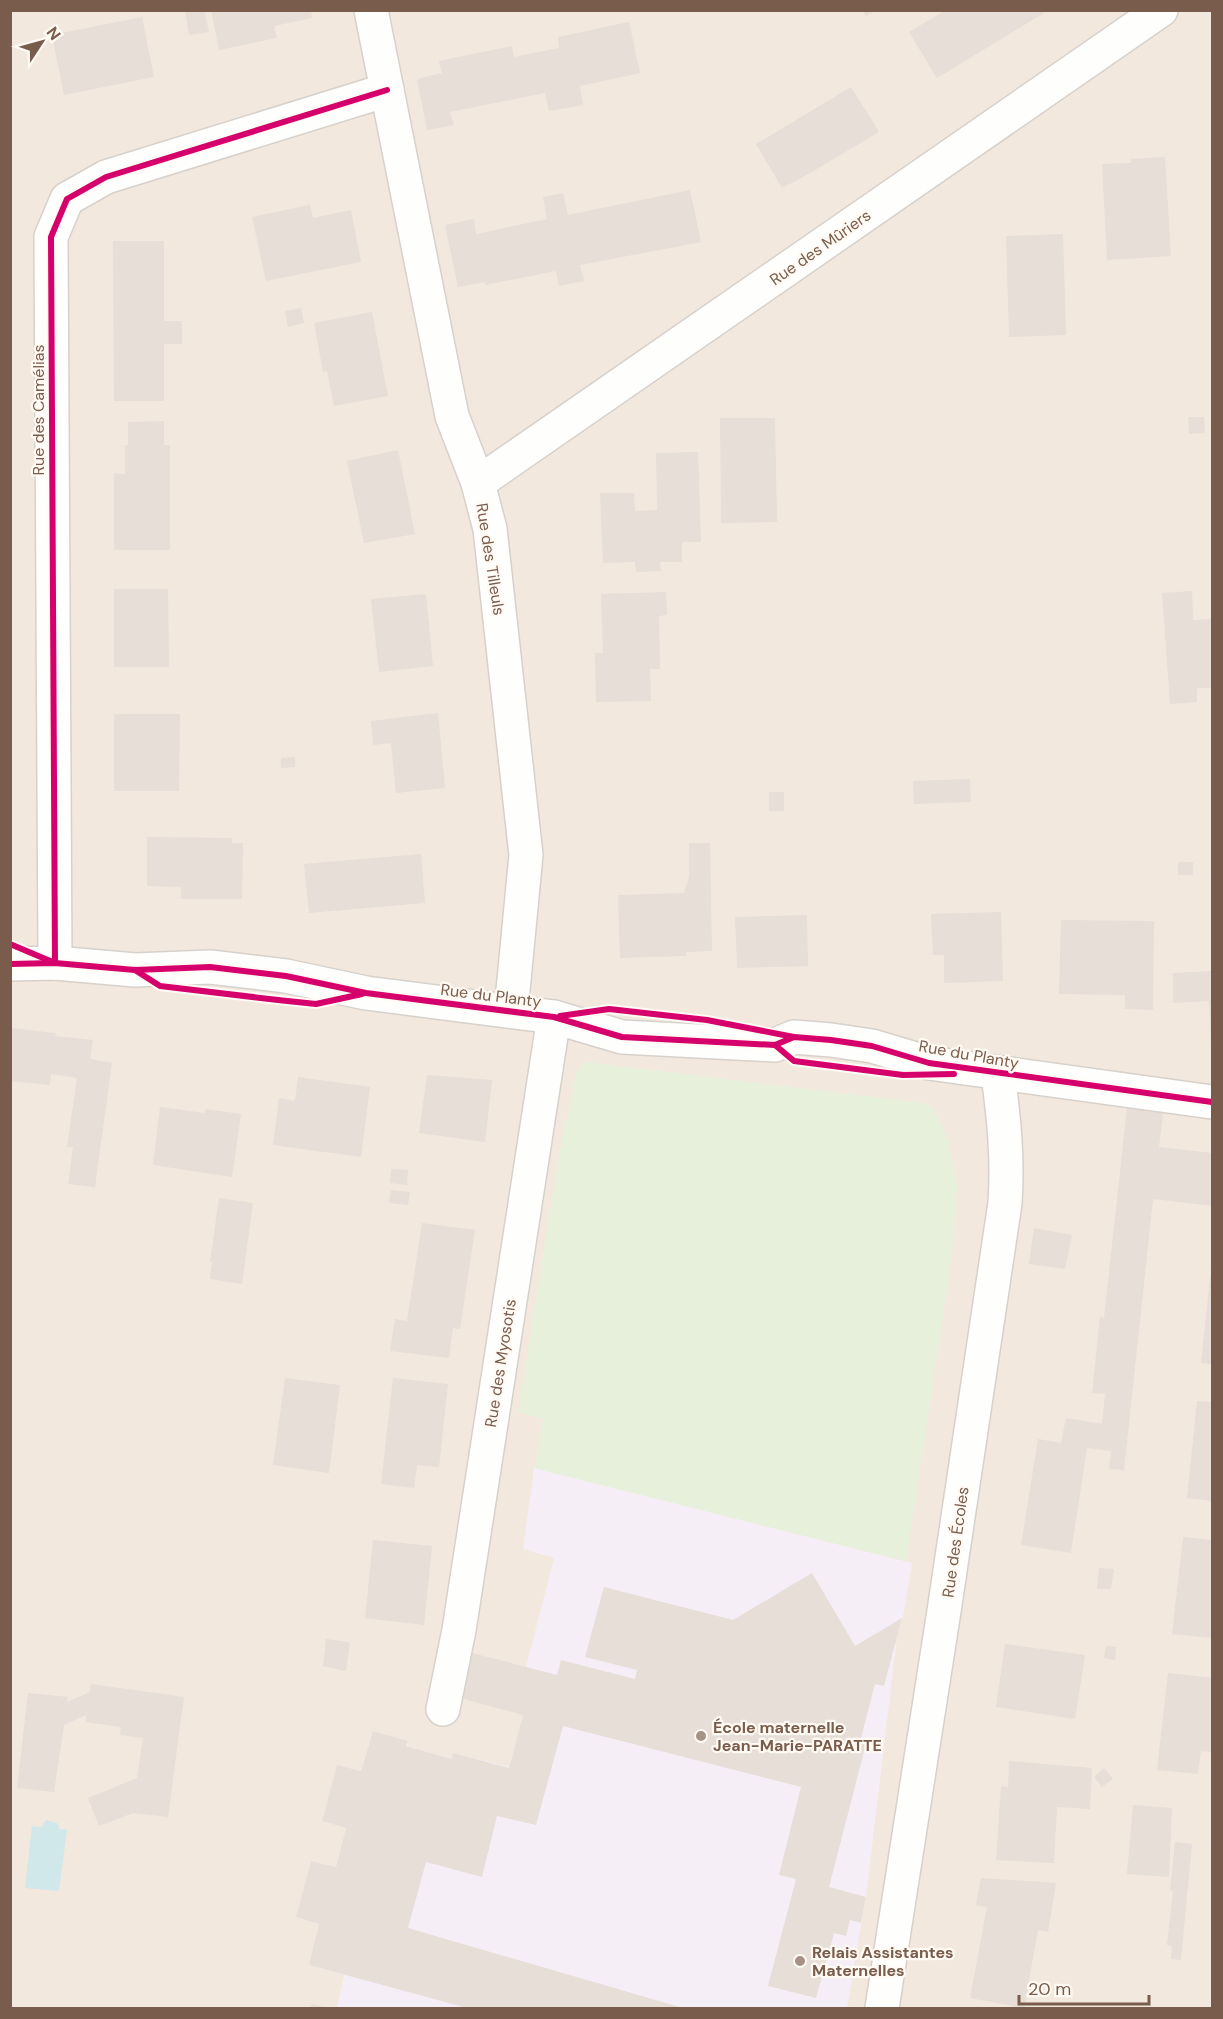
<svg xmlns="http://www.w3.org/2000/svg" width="1223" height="2019" viewBox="0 0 1223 2019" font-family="'DM Sans',sans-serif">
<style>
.residential{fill:#f2e8de}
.education{fill:#f6eef6}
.green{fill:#e7f0db}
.water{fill:#d0e8ea}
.building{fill:#e6ded7}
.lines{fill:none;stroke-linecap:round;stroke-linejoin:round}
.minor-casing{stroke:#d7d1cb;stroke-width:36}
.minor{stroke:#fefefd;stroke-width:33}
.cycleway-casing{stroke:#fffaf3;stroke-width:10}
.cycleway{stroke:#d6006c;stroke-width:6}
.poi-dot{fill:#a69286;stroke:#fffaf3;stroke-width:2}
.labels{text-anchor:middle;stroke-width:4.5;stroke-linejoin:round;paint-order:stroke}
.street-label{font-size:16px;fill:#7a5c4d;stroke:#fffaf3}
.poi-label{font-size:16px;font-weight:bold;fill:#7a5c4d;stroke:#fffaf3;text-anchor:start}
</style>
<rect width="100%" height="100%" fill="#f9f5f0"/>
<rect class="residential" x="11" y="11" width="1201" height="1997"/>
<path class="education" d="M 534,1468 L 912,1563 L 904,1612 L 897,1636 L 866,1897 L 847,2008 L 337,2008 L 344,1975 L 309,1965 L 319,1924 L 296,1917 L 311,1861 L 336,1867 L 346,1828 L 322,1821 L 337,1765 L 361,1771 L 373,1731 L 408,1741 L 407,1746 L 452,1759 L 453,1753 L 509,1767 L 523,1715 L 526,1667 L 554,1558 L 523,1549 Z"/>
<path class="green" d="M 585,1062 L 924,1103 L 932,1108 L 938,1117 L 949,1143 L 957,1187 L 952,1256 L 906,1561 L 534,1468 L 543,1419 L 518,1412 L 559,1155 L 577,1070 Z"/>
<path class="water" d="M 46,1820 L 57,1823 L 60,1829 L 67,1830 L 59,1891 L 25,1888 L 32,1826 L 41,1827 Z"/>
<g class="building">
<path d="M 185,10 L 204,10 L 209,32 L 189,35 Z"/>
<path d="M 211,10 L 311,10 L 312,18 L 274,26 L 277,38 L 219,50 Z"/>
<path d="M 862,10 L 876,10 L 866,16 Z"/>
<path d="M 946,10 L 1049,10 L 937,78 L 909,32 Z"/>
<path d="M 142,17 L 154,77 L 64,95 L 52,35 Z"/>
<path d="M 629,22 L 640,73 L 580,86 L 583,105 L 549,111 L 545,93 L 450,112 L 454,125 L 427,130 L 417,79 L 442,73 L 439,61 L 512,46 L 514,57 L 559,48 L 558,37 Z"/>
<path d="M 851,87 L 879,132 L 803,177 L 782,188 L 756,144 Z"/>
<path d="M 1165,157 L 1171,256 L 1107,260 L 1102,164 L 1131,163 L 1130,159 Z"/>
<path d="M 690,190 L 701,242 L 580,265 L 584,281 L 559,286 L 556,271 L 485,285 L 485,282 L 458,287 L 445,225 L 474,219 L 476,234 L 547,219 L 543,197 L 563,193 L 568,215 Z"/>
<path d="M 310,205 L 313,218 L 351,210 L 361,262 L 266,281 L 252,217 Z"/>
<path d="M 1063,234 L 1066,335 L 1009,337 L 1006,236 Z"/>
<path d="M 113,241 L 164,241 L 164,321 L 182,321 L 182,344 L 164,344 L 164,401 L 114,401 Z"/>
<path d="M 301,308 L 304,323 L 288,327 L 285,311 Z"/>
<path d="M 372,312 L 388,396 L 334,406 L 327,371 L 323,372 L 314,323 Z"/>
<path d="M 1188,417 L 1204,417 L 1205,433 L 1189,434 Z"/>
<path d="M 720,418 L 775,418 L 777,522 L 721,523 Z"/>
<path d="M 164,421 L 164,445 L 170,445 L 170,550 L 114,550 L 114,473 L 125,474 L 125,445 L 128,445 L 128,422 Z"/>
<path d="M 398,450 L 415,534 L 364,543 L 347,461 Z"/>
<path d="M 698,452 L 701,542 L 682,542 L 682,562 L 660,562 L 661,571 L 636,572 L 635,562 L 603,563 L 600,493 L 634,493 L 635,511 L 657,510 L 656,453 Z"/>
<path d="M 114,589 L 168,589 L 169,667 L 114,667 Z"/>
<path d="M 1192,591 L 1193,620 L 1212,619 L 1212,688 L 1197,688 L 1197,702 L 1170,704 L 1162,593 Z"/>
<path d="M 666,592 L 667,615 L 659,616 L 660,669 L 650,669 L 651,701 L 596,702 L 595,653 L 603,653 L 601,594 Z"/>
<path d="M 426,594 L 433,666 L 379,672 L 371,599 Z"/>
<path d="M 438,713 L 445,788 L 396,793 L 391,743 L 373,745 L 371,721 Z"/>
<path d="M 114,714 L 180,714 L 179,791 L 114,791 Z"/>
<path d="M 295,757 L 295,767 L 281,768 L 281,758 Z"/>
<path d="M 970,779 L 971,802 L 914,804 L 913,781 Z"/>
<rect x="769" y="792" width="15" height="19"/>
<path d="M 147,837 L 232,838 L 232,843 L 243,843 L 242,899 L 181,899 L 181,887 L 147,886 Z"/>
<path d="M 689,843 L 710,843 L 712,951 L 686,952 L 686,956 L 620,958 L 618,895 L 684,893 L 689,877 Z"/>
<path d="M 421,854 L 425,903 L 309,913 L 304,864 Z"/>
<rect x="1178" y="862" width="15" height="13"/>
<path d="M 1001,912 L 1003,981 L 944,983 L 944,955 L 933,955 L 931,914 Z"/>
<path d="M 807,915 L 808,966 L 737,968 L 735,917 Z"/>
<path d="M 1061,920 L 1154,921 L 1153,1010 L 1125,1009 L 1125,995 L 1059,994 Z"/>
<path d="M 1212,971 L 1212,1045 L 1211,1045 L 1209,1001 L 1173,1003 L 1173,973 Z"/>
<path d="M 10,1028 L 56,1033 L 55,1036 L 93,1040 L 90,1059 L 112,1063 L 95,1187 L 68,1184 L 73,1147 L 67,1147 L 77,1078 L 51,1074 L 50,1085 L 10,1081 Z"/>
<path d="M 427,1075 L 492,1080 L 485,1142 L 419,1133 Z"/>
<path d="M 298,1077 L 370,1087 L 361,1157 L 273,1145 L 279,1098 L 295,1101 Z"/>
<path d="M 160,1107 L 205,1113 L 205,1109 L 241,1114 L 232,1177 L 153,1165 Z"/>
<path d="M 1127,1108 L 1163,1113 L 1159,1147 L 1212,1153 L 1212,1206 L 1153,1199 L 1124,1470 L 1109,1469 L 1111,1451 L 1087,1448 L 1071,1553 L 1021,1545 L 1038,1439 L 1061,1443 L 1066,1418 L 1102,1424 L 1105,1394 L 1092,1393 L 1100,1317 L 1104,1318 Z"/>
<path d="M 391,1169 L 408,1170 L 407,1185 L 390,1183 Z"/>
<path d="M 391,1190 L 410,1192 L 408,1205 L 389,1203 Z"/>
<path d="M 219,1198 L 253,1203 L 242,1284 L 210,1279 L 212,1262 L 210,1262 Z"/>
<path d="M 422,1223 L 475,1230 L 460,1329 L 453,1328 L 449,1358 L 390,1351 L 395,1319 L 407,1321 Z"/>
<path d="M 1034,1228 L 1072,1235 L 1065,1269 L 1029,1264 Z"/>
<path d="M 1211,1270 L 1212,1270 L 1212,1364 L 1201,1363 Z"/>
<path d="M 285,1378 L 340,1385 L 329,1473 L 273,1465 Z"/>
<path d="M 393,1378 L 448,1384 L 439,1467 L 417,1465 L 414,1488 L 381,1484 Z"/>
<path d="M 1197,1401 L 1212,1402 L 1212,1501 L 1187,1498 Z"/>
<path d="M 1183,1537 L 1212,1540 L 1212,1638 L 1172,1634 Z"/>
<path d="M 373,1540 L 432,1546 L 424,1625 L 365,1618 Z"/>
<path d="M 1099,1568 L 1114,1569 L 1111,1589 L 1097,1589 Z"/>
<path d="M 812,1573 L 855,1646 L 902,1618 L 884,1686 L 875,1684 L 861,1738 L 867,1740 L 829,1887 L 866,1897 L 861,1923 L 850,1920 L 846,1936 L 834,1933 L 816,1998 L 768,1986 L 796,1879 L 779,1875 L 801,1787 L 563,1726 L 536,1825 L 497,1816 L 482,1877 L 426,1862 L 408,1928 L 683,2008 L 467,2008 L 309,1965 L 319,1924 L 296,1917 L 311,1861 L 336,1867 L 346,1828 L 322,1821 L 337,1765 L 361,1771 L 373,1731 L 408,1741 L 406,1746 L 452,1759 L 453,1753 L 509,1768 L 523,1715 L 460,1698 L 472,1653 L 557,1675 L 561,1660 L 635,1679 L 637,1670 L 585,1657 L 604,1587 L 733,1620 Z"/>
<path d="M 326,1639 L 350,1642 L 346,1671 L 323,1666 Z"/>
<path d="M 1005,1644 L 1085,1655 L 1075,1719 L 996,1707 Z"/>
<path d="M 1106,1646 L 1116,1647 L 1115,1660 L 1104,1658 Z"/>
<path d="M 1168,1673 L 1212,1678 L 1212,1752 L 1201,1751 L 1198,1774 L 1157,1770 Z"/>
<path d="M 91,1684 L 184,1697 L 168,1817 L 133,1813 L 99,1826 L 88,1798 L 137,1778 L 143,1738 L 120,1735 L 121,1727 L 86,1722 L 86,1715 L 64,1725 L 54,1792 L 17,1788 L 28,1693 L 68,1697 L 67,1702 L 90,1692 Z"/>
<path d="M 1009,1761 L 1092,1768 L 1090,1809 L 1057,1807 L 1054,1863 L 996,1860 L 1001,1786 L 1008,1787 Z"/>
<path d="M 1104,1768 L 1113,1779 L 1102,1787 L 1094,1777 Z"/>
<path d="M 1133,1805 L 1172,1808 L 1169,1877 L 1127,1874 Z"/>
<path d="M 1175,1842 L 1192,1844 L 1181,1960 L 1171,1959 L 1172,1946 L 1167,1945 L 1173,1891 L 1170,1890 Z"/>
<path d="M 981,1878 L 1056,1883 L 1048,1932 L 1038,1930 L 1024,2008 L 970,1998 L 987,1907 L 976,1905 Z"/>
<path d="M 312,2004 L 330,2008 L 310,2008 Z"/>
</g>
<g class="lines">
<defs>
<g id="minor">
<path d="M 371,10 L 452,416 L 478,483 L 490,529 L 526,855 L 511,1011"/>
<path d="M 478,483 L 1161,10"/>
<path d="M 55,963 L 51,237 L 67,199 L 106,177 L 387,90"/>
<path d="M 10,964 L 55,963 L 135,970 L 210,967 L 286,976 L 366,993 L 554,1017 L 622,1037 L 775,1045 L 794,1037 L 831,1040 L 872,1046 L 929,1063 L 1212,1102"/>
<path d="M 443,1709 L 459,1630 L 554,1017"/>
<path d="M 882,2008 L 944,1611 L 1005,1203 C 1008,1158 1004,1119 998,1074"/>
</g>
</defs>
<use href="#minor" class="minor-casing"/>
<use href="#minor" class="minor"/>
<defs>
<g id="cycleway">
<path d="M 10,944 L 55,963 L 51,237 L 67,199 L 106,177 L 387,90"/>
<path d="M 10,964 L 55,963 L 135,970 L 210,967 L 286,976 L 366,993 L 554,1017 L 622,1037 L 775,1045 L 794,1037 L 831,1040 L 872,1046 L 929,1063 L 1212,1102"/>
<path d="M 135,970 L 160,986 L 278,1000 L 316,1004 L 362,994"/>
<path d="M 560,1016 L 609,1009 L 707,1020 L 794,1037"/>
<path d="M 775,1045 L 794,1061 L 903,1075 L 954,1074"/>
</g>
</defs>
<use href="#cycleway" class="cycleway-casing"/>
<use href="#cycleway" class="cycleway"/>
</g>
<g class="poi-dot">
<circle cx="701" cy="1736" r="6"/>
<circle cx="800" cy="1961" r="6"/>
</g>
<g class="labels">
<g class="street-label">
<text transform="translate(820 247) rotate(-35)" y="6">Rue des Mûriers</text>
<text transform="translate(38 410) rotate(-90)" y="6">Rue des Camélias</text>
<text transform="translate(491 559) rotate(81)" y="6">Rue des Tilleuls</text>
<text transform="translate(491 995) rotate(7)" y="6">Rue du Planty</text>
<text transform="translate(969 1054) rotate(10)" y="6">Rue du Planty</text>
<text transform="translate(500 1363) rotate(-81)" y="6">Rue des Myosotis</text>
<text transform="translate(955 1542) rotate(-82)" y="6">Rue des Écoles</text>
</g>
<g class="poi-label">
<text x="713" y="1733">École maternelle<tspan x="713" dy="18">Jean-Marie-PARATTE</tspan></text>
<text x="812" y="1958">Relais Assistantes<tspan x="812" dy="18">Maternelles</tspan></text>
</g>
</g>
<rect width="1223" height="2019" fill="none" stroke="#7a5c4d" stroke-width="24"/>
<g transform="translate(42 42) rotate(54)" stroke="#fffaf3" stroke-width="4.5" paint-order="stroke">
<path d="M0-4.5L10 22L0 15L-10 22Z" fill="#7a5c4d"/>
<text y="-9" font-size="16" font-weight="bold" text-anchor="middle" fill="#7a5c4d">N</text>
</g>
<path d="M1019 1995v9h130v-9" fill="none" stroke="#7a5c4d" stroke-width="3"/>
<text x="1028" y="1995" font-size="18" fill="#7a5c4d" stroke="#fffaf3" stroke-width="4.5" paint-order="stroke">20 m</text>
</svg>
